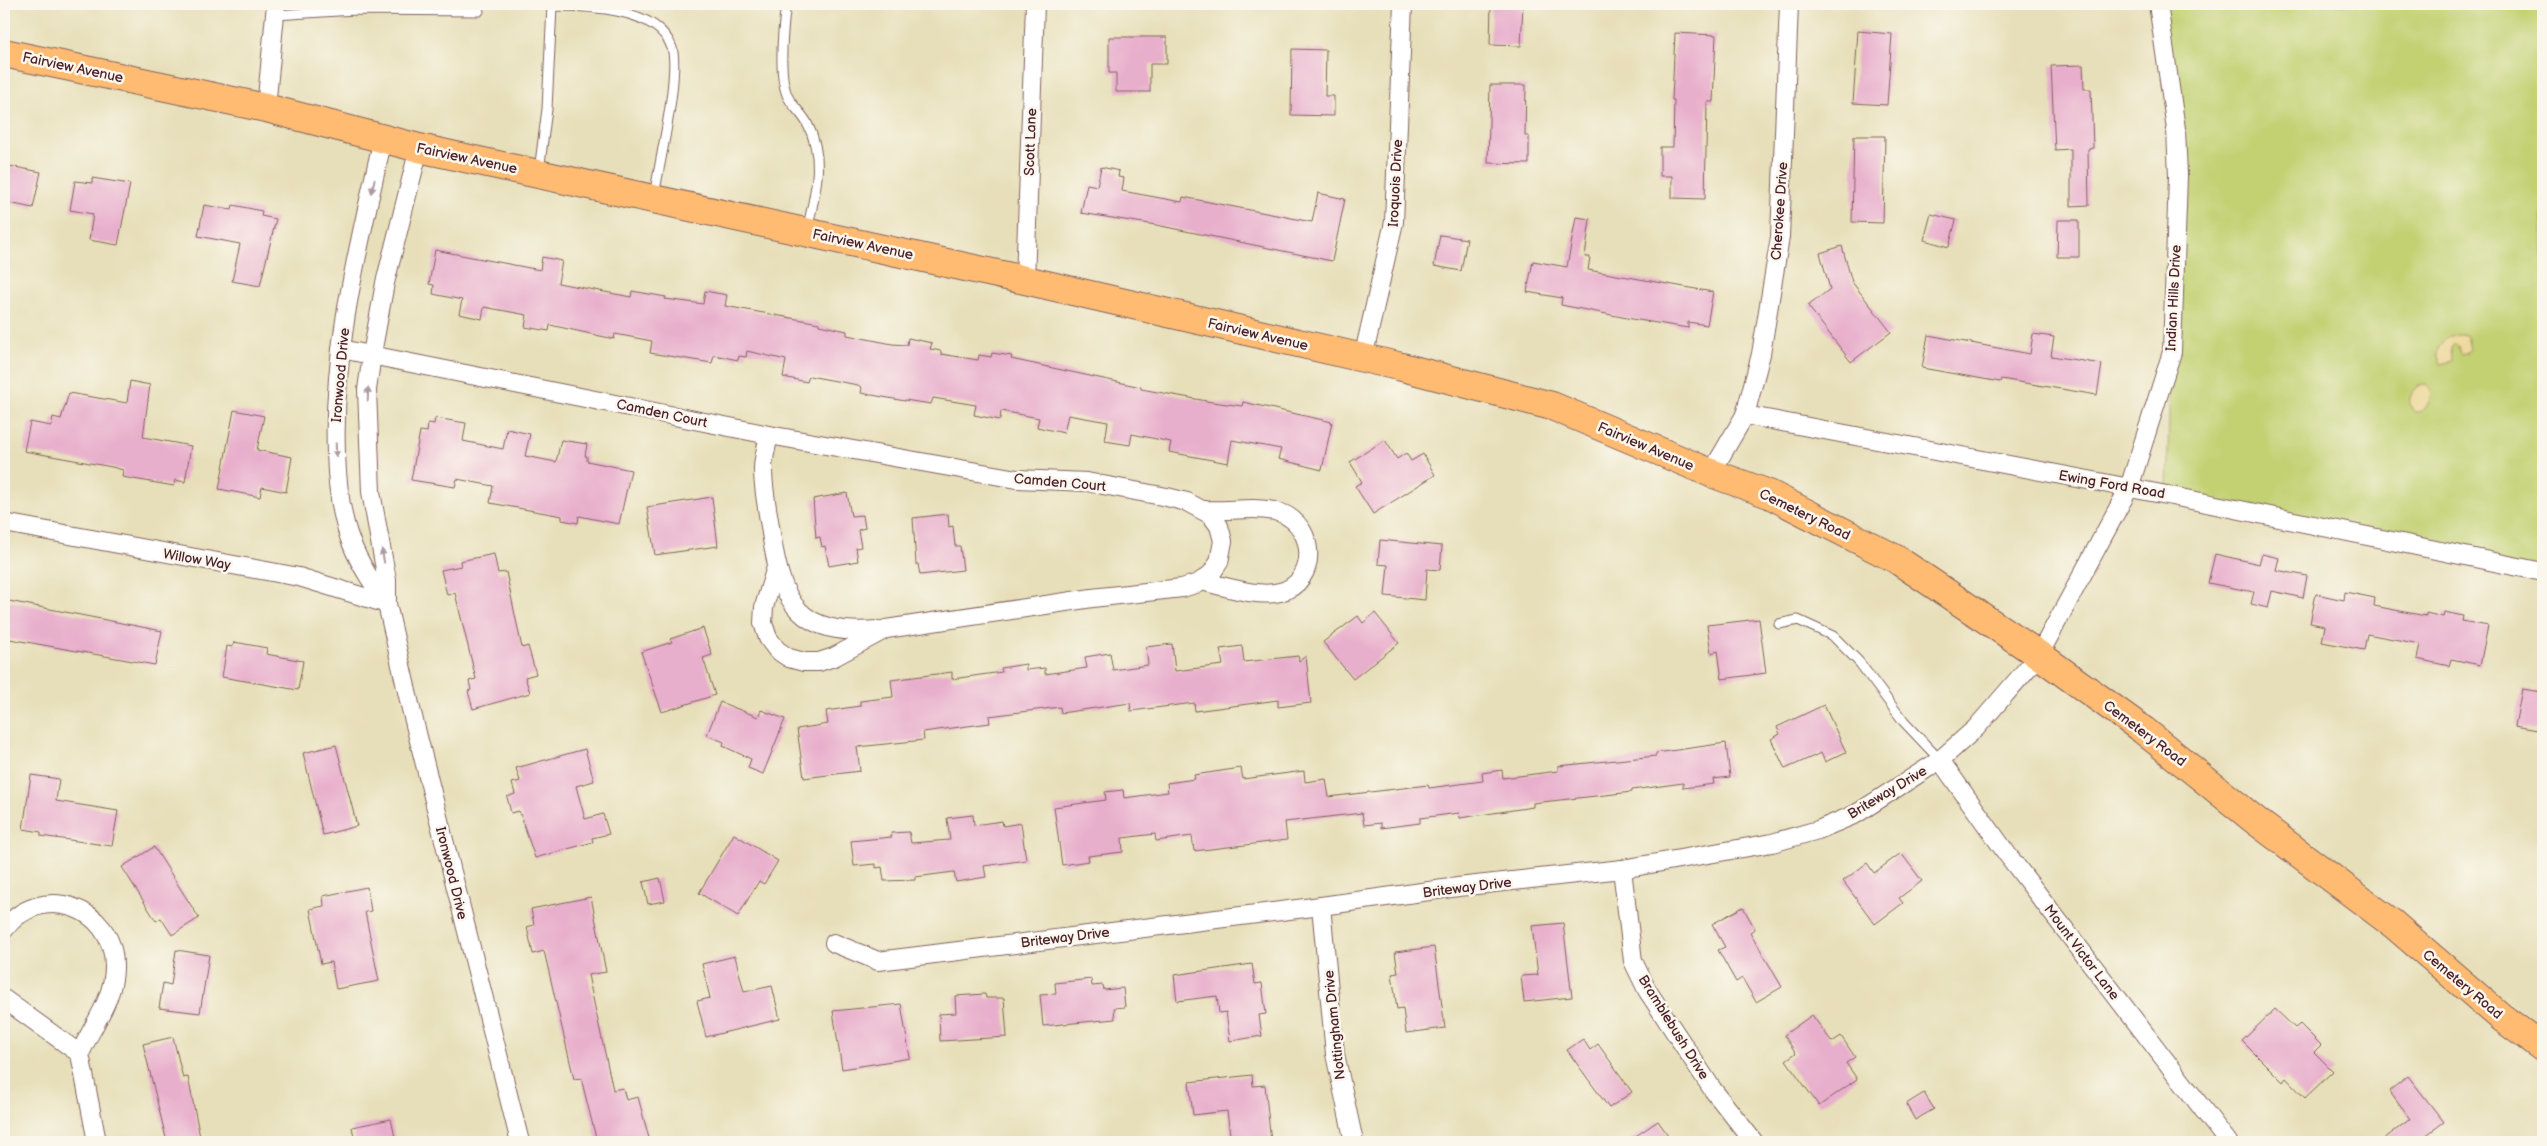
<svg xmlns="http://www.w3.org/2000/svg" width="2547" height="1146" viewBox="0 0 2547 1146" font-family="'Balsamiq Sans',sans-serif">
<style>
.green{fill:#c3d173;stroke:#86784f}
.sand{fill:#eeda9e;stroke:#9c7c64}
.building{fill:#e8afcc}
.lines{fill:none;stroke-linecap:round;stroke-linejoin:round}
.service-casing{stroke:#81625d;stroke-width:11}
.minor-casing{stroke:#81625d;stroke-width:20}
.primary-casing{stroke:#81625d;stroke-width:30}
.service{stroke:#fff;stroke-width:9}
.minor{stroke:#fff;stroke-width:18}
.primary{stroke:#ffbb71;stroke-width:28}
.oneway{fill:#ae9aa0}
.labels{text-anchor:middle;stroke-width:5;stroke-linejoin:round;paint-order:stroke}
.street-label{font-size:14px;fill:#4a1f2b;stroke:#fbf7ec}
</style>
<rect width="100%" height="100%" fill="#fbf7ec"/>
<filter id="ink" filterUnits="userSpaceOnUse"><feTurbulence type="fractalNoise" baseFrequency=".02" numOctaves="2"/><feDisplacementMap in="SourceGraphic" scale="10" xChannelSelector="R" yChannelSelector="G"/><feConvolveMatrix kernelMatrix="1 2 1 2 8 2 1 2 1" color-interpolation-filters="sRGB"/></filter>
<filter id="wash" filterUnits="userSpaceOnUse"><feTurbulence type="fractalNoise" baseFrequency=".0096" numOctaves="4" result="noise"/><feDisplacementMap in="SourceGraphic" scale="20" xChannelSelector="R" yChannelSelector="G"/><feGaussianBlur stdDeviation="1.12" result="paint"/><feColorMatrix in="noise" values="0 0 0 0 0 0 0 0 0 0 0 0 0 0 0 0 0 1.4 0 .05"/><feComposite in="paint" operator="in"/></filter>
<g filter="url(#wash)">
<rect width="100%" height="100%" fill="#e7dfb9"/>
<path class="green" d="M 2157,4 L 2543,4 L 2543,572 L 2167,495 L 2176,129 Z"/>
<g class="sand">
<path d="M 2462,334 L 2467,336 L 2470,349 L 2468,352 L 2461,354 L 2458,346 L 2454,344 L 2451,348 L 2452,361 L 2441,364 L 2437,354 C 2439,341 2449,334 2462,334 Z"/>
<path d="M 2426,385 C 2435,393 2429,407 2419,412 L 2414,412 C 2406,402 2410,393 2419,386 Z"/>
</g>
<g id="blocks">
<g class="building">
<path d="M 1491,4 L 1523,4 L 1521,46 L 1490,45 Z"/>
<path d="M 1858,31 L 1892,34 L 1887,105 L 1853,103 Z"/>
<path d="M 1675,33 L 1716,35 L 1713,102 L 1707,102 L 1705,199 L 1672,198 L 1672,176 L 1660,176 L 1660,147 L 1673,147 L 1674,100 L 1672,100 Z"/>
<path d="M 1109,37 L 1167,37 L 1167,64 L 1150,64 L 1150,92 L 1116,92 L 1116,73 L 1109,73 Z"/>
<path d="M 1292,49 L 1326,50 L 1325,96 L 1334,96 L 1334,116 L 1291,115 Z"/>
<path d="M 2083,65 L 2084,89 L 2091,89 L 2093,148 L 2088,149 L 2089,205 L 2071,206 L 2071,149 L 2055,150 L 2051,66 Z"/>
<path d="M 1490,85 L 1526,85 L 1525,136 L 1529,136 L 1529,164 L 1488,163 Z"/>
<path d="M 1854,136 L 1885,136 L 1883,223 L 1852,222 Z"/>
<path d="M 4,165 L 41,172 L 33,208 L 4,202 Z"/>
<path d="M 1101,167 L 1119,171 L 1118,177 L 1124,178 L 1122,191 L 1182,202 L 1183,197 L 1312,222 L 1318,193 L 1345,199 L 1332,261 L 1156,225 L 1081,213 L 1087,184 L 1097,186 Z"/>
<path d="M 92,178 L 130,184 L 118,245 L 89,240 L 93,214 L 70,210 L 75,181 L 92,183 Z"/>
<path d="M 204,205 L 232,210 L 233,205 L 262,211 L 261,216 L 276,219 L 260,286 L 232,281 L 240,244 L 198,236 Z"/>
<path d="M 1931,214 L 1956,220 L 1949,247 L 1924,240 Z"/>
<path d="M 1576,217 L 1590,219 L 1585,257 L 1590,257 L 1588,270 L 1713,292 L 1707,325 L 1688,322 L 1688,328 L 1632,319 L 1561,305 L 1562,298 L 1527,292 L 1533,261 L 1567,267 Z"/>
<path d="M 2058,220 L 2079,220 L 2079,257 L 2057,257 Z"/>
<path d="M 1440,235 L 1467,239 L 1461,271 L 1434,266 Z"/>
<path d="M 1842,246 L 1852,282 L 1891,332 L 1851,362 L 1808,306 L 1830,289 L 1820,253 Z"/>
<path d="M 435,250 L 540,270 L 542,257 L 562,261 L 558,283 L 631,297 L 632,291 L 666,297 L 665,299 L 703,304 L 705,291 L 727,295 L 725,306 L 819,323 L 819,325 L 847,331 L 847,335 L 892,344 L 907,345 L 908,338 L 932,343 L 930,349 L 941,351 L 941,354 L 978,360 L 979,355 L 991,357 L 992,353 L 1012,356 L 1011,359 L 1141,387 L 1141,389 L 1212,402 L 1242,406 L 1243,402 L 1332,422 L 1322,470 L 1278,459 L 1281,449 L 1232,440 L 1228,463 L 1169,452 L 1171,442 L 1132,434 L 1130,445 L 1105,441 L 1108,422 L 1068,415 L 1064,433 L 1037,427 L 1039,418 L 1001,411 L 1000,420 L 974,415 L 976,405 L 933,398 L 931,404 L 905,400 L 905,401 L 861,393 L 862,388 L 858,385 L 809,376 L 807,382 L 783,377 L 786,360 L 747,351 L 746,357 L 739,356 L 738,360 L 714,355 L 712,363 L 650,353 L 652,341 L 615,334 L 614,339 L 550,325 L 549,331 L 525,327 L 527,315 L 484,307 L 482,319 L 459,314 L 462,300 L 433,294 L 434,285 L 429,284 Z"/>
<path d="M 2033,334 L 2054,337 L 2051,356 L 2102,364 L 2097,395 L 2001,379 L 2000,382 L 1922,368 L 1928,335 L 2030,354 Z"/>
<path d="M 130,381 L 150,385 L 143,437 L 191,446 L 185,482 L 175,480 L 174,486 L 122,477 L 123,470 L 112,467 L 24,451 L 30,422 L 51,426 L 53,417 L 61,419 L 69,393 L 127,403 Z"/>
<path d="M 234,410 L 264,416 L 257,450 L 292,457 L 286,492 L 262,487 L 260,497 L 219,489 Z"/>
<path d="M 435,418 L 466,423 L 463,441 L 503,449 L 507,429 L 530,434 L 525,456 L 556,462 L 561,440 L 587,444 L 585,456 L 587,456 L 587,461 L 631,470 L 619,524 L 579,516 L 578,523 L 562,520 L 562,516 L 490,503 L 493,486 L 457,479 L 455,487 L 411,480 L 420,431 L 427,432 L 428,423 L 434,424 Z"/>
<path d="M 1385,440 L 1397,459 L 1406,453 L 1411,461 L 1423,454 L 1435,475 L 1373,514 L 1355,486 L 1362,482 L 1350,462 Z"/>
<path d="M 847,493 L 851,516 L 863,515 L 865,528 L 858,530 L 861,547 L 856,548 L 858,561 L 829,566 L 825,546 L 822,547 L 820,537 L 816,538 L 813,499 Z"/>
<path d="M 712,497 L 718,546 L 655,555 L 647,507 Z"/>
<path d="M 948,514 L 949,527 L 953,526 L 955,546 L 960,546 L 963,570 L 920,575 L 918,564 L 916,564 L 913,518 Z"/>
<path d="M 1380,540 L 1442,546 L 1440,570 L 1427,569 L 1425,600 L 1385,596 L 1388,565 L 1378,564 Z"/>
<path d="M 494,554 L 498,573 L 506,572 L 522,648 L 528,646 L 536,674 L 525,677 L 530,693 L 473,709 L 468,691 L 471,690 L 469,681 L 476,679 L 455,593 L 447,595 L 441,570 L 461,566 L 460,561 Z"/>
<path d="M 2215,554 L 2259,564 L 2262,554 L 2279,558 L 2276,570 L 2307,576 L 2303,598 L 2272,591 L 2268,608 L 2251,604 L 2254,592 L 2208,583 Z"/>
<path d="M 2345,592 L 2375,598 L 2374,606 L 2426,616 L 2426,613 L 2443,617 L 2444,612 L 2463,616 L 2462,621 L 2488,626 L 2480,665 L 2451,659 L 2449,666 L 2417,659 L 2420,644 L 2367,634 L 2364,650 L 2322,642 L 2325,626 L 2310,623 L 2316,594 L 2344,600 Z"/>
<path d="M 4,600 L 162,631 L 155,665 L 4,638 Z"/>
<path d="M 1375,613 L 1399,643 L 1353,679 L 1323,642 L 1358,616 L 1363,623 Z"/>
<path d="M 1759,619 L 1766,673 L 1722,679 L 1718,651 L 1711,653 L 1707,625 Z"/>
<path d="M 703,628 L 712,655 L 703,658 L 715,695 L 662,712 L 641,652 L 672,642 L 670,639 Z"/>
<path d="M 234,642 L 267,648 L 266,654 L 303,661 L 298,690 L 222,677 L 227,646 L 233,647 Z"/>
<path d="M 1172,644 L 1175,671 L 1223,665 L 1220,649 L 1242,646 L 1244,662 L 1298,656 L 1299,661 L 1306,656 L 1311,703 L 1278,707 L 1278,700 L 1195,711 L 1194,703 L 1131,711 L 1130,703 L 1061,713 L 1060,707 L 989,716 L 990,723 L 923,732 L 924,740 L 857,747 L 860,771 L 804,778 L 797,729 L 828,724 L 826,711 L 860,706 L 860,701 L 893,697 L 891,680 L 952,672 L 952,679 L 1002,672 L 1001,668 L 1026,664 L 1026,670 L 1045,668 L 1045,674 L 1087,668 L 1085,657 L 1110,653 L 1113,670 L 1148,665 L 1146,647 Z"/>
<path d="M 2522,689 L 2543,692 L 2543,731 L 2515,726 Z"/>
<path d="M 720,702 L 758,717 L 761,710 L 785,719 L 763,774 L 748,768 L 751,759 L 723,746 L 724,742 L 707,735 Z"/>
<path d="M 1824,705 L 1846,752 L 1825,762 L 1821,753 L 1785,769 L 1771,739 L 1780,734 L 1777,727 Z"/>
<path d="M 1726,743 L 1730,777 L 1713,779 L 1714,784 L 1683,788 L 1683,783 L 1632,790 L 1632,792 L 1533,803 L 1533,807 L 1460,818 L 1459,813 L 1420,818 L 1420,823 L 1381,828 L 1381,823 L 1364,825 L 1362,813 L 1285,822 L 1287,840 L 1194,851 L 1192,836 L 1156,841 L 1155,834 L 1122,838 L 1123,852 L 1088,856 L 1089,861 L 1062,865 L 1054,807 L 1106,800 L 1105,792 L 1123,790 L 1124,798 L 1168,792 L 1167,783 L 1195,779 L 1194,775 L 1241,768 L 1243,779 L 1304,771 L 1305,782 L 1326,779 L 1329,797 L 1428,785 L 1429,788 L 1483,781 L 1482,773 L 1502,770 L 1503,778 L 1558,771 L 1558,766 L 1656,756 L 1656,753 Z"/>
<path d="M 336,745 L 357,826 L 323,835 L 303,753 Z"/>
<path d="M 585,749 L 594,781 L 576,786 L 585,819 L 603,814 L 609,834 L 592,838 L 593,842 L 535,858 L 519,811 L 511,813 L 507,797 L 515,794 L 512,783 L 520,781 L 516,768 Z"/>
<path d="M 31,775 L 59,779 L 56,801 L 118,811 L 112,846 L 41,836 L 41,832 L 23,829 Z"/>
<path d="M 973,815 L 974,825 L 1002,821 L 1003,826 L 1021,823 L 1026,860 L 984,866 L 986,877 L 956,882 L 954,872 L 915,877 L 915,880 L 884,881 L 882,867 L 876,868 L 876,864 L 854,866 L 851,841 L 892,837 L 891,833 L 909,832 L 911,843 L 950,840 L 947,818 Z"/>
<path d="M 734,834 L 778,861 L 764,884 L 759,881 L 738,916 L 699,893 Z"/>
<path d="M 154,847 L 199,918 L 172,935 L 161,918 L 156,921 L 122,867 Z"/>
<path d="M 1901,853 L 1922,881 L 1899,898 L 1903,903 L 1875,924 L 1843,881 L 1867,863 L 1874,873 Z"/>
<path d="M 660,878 L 665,901 L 648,904 L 643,882 Z"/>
<path d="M 367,887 L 371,911 L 365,912 L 379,981 L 336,989 L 331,962 L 321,964 L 310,909 L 324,906 L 323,896 Z"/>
<path d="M 591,897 L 606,972 L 588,975 L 613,1090 L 623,1088 L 626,1100 L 638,1097 L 650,1142 L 597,1142 L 581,1078 L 574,1079 L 544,951 L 533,954 L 527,927 L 534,925 L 531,909 Z"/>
<path d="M 1743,907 L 1755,929 L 1750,932 L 1782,987 L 1756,1002 L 1742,978 L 1736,982 L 1718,950 L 1725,947 L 1712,924 Z"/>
<path d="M 1563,923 L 1572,997 L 1524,1002 L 1521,976 L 1538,975 L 1532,926 Z"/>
<path d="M 1434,947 L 1445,1028 L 1406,1033 L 1403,1008 L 1397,1009 L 1392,974 L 1398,973 L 1395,952 Z"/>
<path d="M 176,950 L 209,955 L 200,1013 L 159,1008 L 163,983 L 171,985 Z"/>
<path d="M 735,956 L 744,992 L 772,986 L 780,1019 L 706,1037 L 697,1001 L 710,998 L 702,964 Z"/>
<path d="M 1252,964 L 1255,984 L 1262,983 L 1266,1014 L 1259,1015 L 1262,1036 L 1230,1041 L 1226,1012 L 1219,1013 L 1217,996 L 1177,1001 L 1174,975 Z"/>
<path d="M 1091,979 L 1092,986 L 1103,985 L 1104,990 L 1123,988 L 1125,1007 L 1114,1008 L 1115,1019 L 1043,1026 L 1040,995 L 1056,994 L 1055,983 Z"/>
<path d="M 985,994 L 986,998 L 1004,998 L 1007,1037 L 940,1041 L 939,1014 L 956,1013 L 955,996 Z"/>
<path d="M 901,1004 L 910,1058 L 842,1069 L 833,1011 Z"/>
<path d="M 2275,1009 L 2295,1028 L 2300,1024 L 2321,1045 L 2314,1052 L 2333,1071 L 2305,1098 L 2286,1078 L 2283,1082 L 2242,1041 Z"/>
<path d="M 1812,1015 L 1832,1042 L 1841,1036 L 1855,1057 L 1846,1063 L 1857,1079 L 1819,1106 L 1786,1060 L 1796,1053 L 1784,1035 Z"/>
<path d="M 173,1037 L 183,1078 L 188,1077 L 201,1142 L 167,1142 L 143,1044 Z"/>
<path d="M 1583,1039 L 1590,1050 L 1598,1044 L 1632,1092 L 1609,1108 L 1567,1050 Z"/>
<path d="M 1252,1075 L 1253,1086 L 1265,1085 L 1271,1142 L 1231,1142 L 1227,1111 L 1193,1115 L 1189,1082 Z"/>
<path d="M 2408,1076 L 2444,1122 L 2417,1142 L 2380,1142 L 2410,1119 L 2389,1091 Z"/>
<path d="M 1924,1093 L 1934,1109 L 1915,1120 L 1906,1104 Z"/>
<path d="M 391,1119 L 396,1142 L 355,1142 L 352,1127 Z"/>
<path d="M 1658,1121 L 1673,1142 L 1627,1142 Z"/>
</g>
</g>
</g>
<g filter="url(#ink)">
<use href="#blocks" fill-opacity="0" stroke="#81625d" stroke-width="1"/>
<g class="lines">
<defs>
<g id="service">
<path d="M 786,4 C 783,27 778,73 787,95 C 791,105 802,113 807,123 C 826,160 815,192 807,231"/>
<path d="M 275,15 L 354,10 L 479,11"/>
<path d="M 539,171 L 547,109 L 552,6 C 586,6 658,7 672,48 C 680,74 659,166 654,196"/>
<path d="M 1779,624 L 1798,620 L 1833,636 L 1859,662 L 1904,722 L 1940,760"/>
</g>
<g id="minor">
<path d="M 266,108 L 276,4"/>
<path d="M 383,138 C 360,242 332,345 336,453 C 337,482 340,514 351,542 C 360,565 373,584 387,604"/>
<path d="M 419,148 L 385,283 L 372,354 L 367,390 L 371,492 L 387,580 L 387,604 L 411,709 L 520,1142"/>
<path d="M 1025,280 L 1035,4"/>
<path d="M 341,349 L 769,435 L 1017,479 L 1087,482 L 1167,497 L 1187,502 L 1211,515 L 1219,526 L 1223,541 L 1219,562 L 1211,574 L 1199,583 L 1182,588 L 1092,598 L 886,629 L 834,657 L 819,662 L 804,662 L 789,658 L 777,650 L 768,638 L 763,623 L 764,607 L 776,567"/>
<path d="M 1363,358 L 1394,222 L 1403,4"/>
<path d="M 1745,415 L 1761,354 L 1780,237 L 1789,4"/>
<path d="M 769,435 C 767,446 763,458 763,469 C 763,490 768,512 771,533 C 782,605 799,636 878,630"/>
<path d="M 1711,473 L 1745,415 L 2167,495 L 2543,572"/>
<path d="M 4,523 L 299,577 L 387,604"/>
<path d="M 1201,581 C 1225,586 1257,598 1280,592 C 1319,582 1316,526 1281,513 C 1258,505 1229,512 1205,510"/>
<path d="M 1940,760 L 2007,854 L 2228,1142"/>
<path d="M 1622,869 L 1633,961 L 1647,990 L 1713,1090 L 1754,1142"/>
<path d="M 1321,906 L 1335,1054 L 1354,1142"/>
<path d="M 4,930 C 39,881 115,906 114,967 C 114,1000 92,1025 80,1054 L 4,999"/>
<path d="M 834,943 L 878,961 L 1321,906 L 1458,887 L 1622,869 L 1772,843 L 1818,830 L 1856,814 L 1940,760 L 1976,728 L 2039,655 L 2129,488 L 2172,352 L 2178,176 L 2176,129 L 2158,4"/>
<path d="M 80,1054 L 97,1142"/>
</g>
<path id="primary" d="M 4,53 L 266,108 L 419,148 L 1025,280 L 1398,366 L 1552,406 L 1711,473 L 1769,494 L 1896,559 L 2039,655 L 2143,730 L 2256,821 L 2393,924 L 2501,1017 L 2543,1048"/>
</defs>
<use href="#service" class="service-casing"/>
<use href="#minor" class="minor-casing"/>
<use href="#primary" class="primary-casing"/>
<use href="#service" class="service"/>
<use href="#minor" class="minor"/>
<use href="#primary" class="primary"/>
</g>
<defs><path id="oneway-solid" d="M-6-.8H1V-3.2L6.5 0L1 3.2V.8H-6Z" transform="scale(1.25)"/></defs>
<g class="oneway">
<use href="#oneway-solid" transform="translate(373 186) rotate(103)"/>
<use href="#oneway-solid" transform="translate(368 394) rotate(-88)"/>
<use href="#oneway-solid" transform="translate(336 450) rotate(88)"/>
<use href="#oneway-solid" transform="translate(383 556) rotate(-100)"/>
</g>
</g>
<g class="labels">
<g class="street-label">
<text transform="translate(73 67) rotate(12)" y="5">Fairview Avenue</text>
<text transform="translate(1030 142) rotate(-88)" y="5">Scott Lane</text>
<text transform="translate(467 158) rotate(12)" y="5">Fairview Avenue</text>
<text transform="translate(1395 183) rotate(-87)" y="5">Iroquois Drive</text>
<text transform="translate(1779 211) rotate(-86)" y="5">Cherokee Drive</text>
<text transform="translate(863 244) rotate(12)" y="5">Fairview Avenue</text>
<text transform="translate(2173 298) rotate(-87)" y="5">Indian Hills Drive</text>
<text transform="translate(1258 334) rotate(13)" y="5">Fairview Avenue</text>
<text transform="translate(340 375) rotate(-85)" y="5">Ironwood Drive</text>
<text transform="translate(662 413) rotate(12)" y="5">Camden Court</text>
<text transform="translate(1646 446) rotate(23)" y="5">Fairview Avenue</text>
<text transform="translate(1060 482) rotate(5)" y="5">Camden Court</text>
<text transform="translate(2112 484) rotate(10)" y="5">Ewing Ford Road</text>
<text transform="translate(1805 514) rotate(26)" y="5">Cemetery Road</text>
<text transform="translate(197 559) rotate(10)" y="5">Willow Way</text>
<text transform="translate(2145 733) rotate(37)" y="5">Cemetery Road</text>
<text transform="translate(1887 792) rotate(-31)" y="5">Briteway Drive</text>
<text transform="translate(452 873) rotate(76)" y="5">Ironwood Drive</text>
<text transform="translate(1467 887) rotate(-7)" y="5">Briteway Drive</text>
<text transform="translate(1065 937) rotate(-7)" y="5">Briteway Drive</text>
<text transform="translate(2082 952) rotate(53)" y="5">Mount Victor Lane</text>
<text transform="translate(2463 984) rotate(40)" y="5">Cemetery Road</text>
<text transform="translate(1334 1025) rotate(-96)" y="5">Nottingham Drive</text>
<text transform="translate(1674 1027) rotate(58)" y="5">Bramblebush Drive</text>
</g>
</g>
<rect width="2547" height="1146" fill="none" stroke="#fbf7ec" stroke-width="20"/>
</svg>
